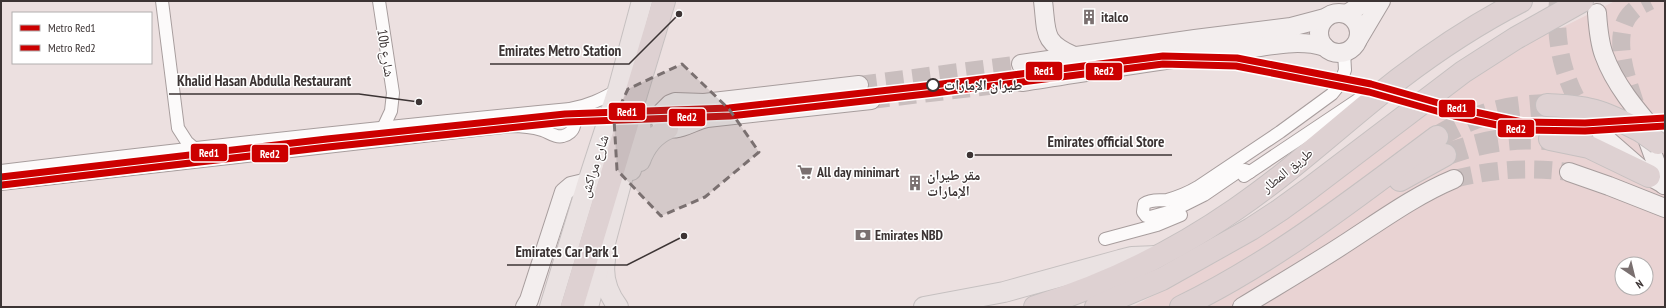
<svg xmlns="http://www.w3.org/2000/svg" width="1666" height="308" viewBox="0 0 1666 308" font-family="'PT Sans Narrow','Noto Naskh Arabic',sans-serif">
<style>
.built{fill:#e9d3d3;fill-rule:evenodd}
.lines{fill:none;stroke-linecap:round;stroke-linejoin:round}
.secondary-tunnel{stroke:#c9bebe;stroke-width:18;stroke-dasharray:18 9;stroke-linecap:butt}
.highway-tunnel{stroke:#c9bebe;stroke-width:22;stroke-dasharray:22 11;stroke-linecap:butt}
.street-casing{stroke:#a79d9d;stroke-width:14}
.secondary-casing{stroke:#a79d9d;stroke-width:20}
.primary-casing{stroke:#c6c0c0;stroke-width:22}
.highway-casing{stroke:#c6c0c0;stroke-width:24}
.street{stroke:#fcfafa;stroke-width:12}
.secondary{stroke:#f3eeee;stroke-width:18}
.primary{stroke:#eae2e2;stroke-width:20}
.highway{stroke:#ded1d2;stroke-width:22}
.highway-bridge-casing{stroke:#c6c0c0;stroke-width:24;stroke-linecap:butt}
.highway-bridge{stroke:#ded1d2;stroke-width:22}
.metro-1-casing{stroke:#fff;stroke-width:10}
.metro-2-casing{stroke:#fff;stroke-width:10}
.metro-1{stroke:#c00;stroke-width:7}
.metro-2{stroke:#c00;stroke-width:7}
.marked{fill:#7a7070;fill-opacity:0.2;stroke:#7a7070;stroke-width:3;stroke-dasharray:8 5;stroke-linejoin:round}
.stop-dot{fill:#fff;stroke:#3c3434;stroke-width:2}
.labels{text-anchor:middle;stroke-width:3;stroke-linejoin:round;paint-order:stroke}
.poi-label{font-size:14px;font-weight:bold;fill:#3c3434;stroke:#fff;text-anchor:start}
.street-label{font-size:14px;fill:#3c3434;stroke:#fff}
.stop-label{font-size:14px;font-weight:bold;fill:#3c3434;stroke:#fff;text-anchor:start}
.leader{fill:none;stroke:#3c3434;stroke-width:1.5}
.callout-dot{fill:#3c3434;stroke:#fff;stroke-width:1.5}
.callout-label{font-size:15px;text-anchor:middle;font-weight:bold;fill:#3c3434;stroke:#fff;stroke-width:3;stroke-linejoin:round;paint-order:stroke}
.line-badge{stroke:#fff;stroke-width:1.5}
.badge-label{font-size:11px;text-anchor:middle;font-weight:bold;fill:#fff}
</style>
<rect width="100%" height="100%" fill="#ece0e0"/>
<path class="built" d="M 1615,1 L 1665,1 L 1665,307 L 1132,307 L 1218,261 L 1247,242 L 1419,114 L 1538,33 L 1551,33 ZM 1622,264 L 1646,264 L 1646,288 L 1622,288 Z"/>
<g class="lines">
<g class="secondary-tunnel">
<path d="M 1558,1 C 1553,50 1568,98 1602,135"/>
<path d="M 859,85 L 1021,64"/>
<path d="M 871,100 L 1022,82"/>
<path d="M 1635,103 C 1627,79 1610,33 1632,12 C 1637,7 1644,4 1650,1"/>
<path d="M 1454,179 C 1494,169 1528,167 1569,172"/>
</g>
<g class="highway-tunnel">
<path d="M 1437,137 C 1477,114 1501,107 1547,105"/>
<path d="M 1445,155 C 1484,141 1508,137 1550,139"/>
</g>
<defs>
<g id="street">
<path d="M 162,1 L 178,128 L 187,142 L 194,148"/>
<path d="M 379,1 L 393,93 L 391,111 L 383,128"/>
<path d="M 1,171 C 190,148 380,127 570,109 C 588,106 602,99 618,90"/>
<path d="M 1250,172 L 1245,170 L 1239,171 L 1204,195 L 1172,211 L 1150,217 L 1146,216 L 1143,212 L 1144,204 C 1151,199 1159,201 1167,200 C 1178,197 1188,193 1198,187 L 1280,132 L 1332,94 L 1340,84 L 1345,70 L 1344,52"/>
<path d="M 1244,176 L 1365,95"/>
<path d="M 1,184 L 511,126 C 521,126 532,127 542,130 C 549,132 555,138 563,136 C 568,135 573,131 574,126 C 577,119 574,114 570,109"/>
<path d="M 1105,239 L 1157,225 L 1181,215"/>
</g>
<g id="secondary">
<path d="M 1043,1 C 1047,33 1042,42 1074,56"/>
<circle cx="1339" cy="33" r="20"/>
<path d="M 1597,13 C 1598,27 1599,42 1604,55 C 1616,88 1641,115 1663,141"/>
<path d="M 1347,14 L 1366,1"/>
<path d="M 1359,38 L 1381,1"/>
<path d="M 1021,64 L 1195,39 L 1291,27 L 1325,18"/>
<path d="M 1022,82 C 1094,71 1166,59 1238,50 C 1267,47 1297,38 1325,47"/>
<path d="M 859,85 L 704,103 L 675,102 L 670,104 L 662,112 L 661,122 C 672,138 693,120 707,118 L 871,100"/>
<path d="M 1644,130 L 1664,185"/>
<path d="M 1602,135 L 1649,176 L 1665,185"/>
<path d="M 1569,172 L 1609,186 L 1665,208"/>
<path d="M 525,307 L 529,300 L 564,192 L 571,186 L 588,182"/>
<path d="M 1242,307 C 1278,285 1314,264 1349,241 C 1383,219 1416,195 1454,179"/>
</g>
<g id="primary">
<path d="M 640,161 C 645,147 654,135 668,129"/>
<path d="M 631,170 L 641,132 L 639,117"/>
<path d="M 605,260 C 602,277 608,294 618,307"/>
<path d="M 550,307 L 588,182 L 618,90 L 642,1"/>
<path d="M 588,307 L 629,153"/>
<path d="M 924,307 L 1004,292 L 1120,260 L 1132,257 L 1157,256"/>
</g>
<g id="highway">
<path d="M 1547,105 C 1562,106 1577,106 1591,110 C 1609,114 1625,123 1641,131"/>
<path d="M 1550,139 L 1589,147 L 1649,176"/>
<path d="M 1400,180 L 1445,155"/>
<path d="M 572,307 L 664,1"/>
<path d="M 1035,307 C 1106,285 1174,252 1236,209 C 1293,170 1344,122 1399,79 C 1437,50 1478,23 1521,1"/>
<path d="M 1096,307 L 1162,279 L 1251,229 L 1280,210 L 1309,189 L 1463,72 L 1516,38 L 1582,1"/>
<path d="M 1181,307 C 1274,262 1355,198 1437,137"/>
</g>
</defs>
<use href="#street" class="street-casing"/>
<use href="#secondary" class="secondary-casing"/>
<use href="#primary" class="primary-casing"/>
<use href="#highway" class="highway-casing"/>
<use href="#street" class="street"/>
<use href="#secondary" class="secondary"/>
<use href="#primary" class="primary"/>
<use href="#highway" class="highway"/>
<defs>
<path id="highway-bridge" d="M 1641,131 L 1658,143"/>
</defs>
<use href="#highway-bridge" class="highway-bridge-casing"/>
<use href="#highway-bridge" class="highway-bridge"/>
<defs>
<path id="metro-1" d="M 1,177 L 327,139 L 565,114 L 729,108 L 934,85 L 1163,56 L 1237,58 L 1371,84 L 1456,108 L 1522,122 L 1585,123 L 1665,118"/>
<path id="metro-2" d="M 2,185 L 328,147 L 566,122 L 730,116 L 935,93 L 1163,64 L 1236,66 L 1369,92 L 1454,116 L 1521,130 L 1585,131 L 1665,126"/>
</defs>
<use href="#metro-1" class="metro-1-casing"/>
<use href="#metro-2" class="metro-2-casing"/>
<use href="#metro-1" class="metro-1"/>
<use href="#metro-2" class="metro-2"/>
</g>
<path class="marked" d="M 682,64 L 729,109 L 759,152 L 705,197 L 661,216 L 617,170 L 614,119 L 628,89 Z"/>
<defs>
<symbol id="building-bare" viewBox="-9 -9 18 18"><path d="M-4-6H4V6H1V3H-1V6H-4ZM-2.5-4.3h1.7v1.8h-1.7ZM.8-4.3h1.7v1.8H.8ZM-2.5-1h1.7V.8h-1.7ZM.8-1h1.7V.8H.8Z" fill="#7a7070" stroke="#fff" stroke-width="2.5" paint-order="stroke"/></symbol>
<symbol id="supermarket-bare" viewBox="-9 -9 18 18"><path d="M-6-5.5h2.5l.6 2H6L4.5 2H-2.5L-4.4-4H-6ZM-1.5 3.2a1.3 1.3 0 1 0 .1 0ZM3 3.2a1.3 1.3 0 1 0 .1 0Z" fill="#7a7070" stroke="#fff" stroke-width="2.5" paint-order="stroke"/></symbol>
<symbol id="bank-bare" viewBox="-9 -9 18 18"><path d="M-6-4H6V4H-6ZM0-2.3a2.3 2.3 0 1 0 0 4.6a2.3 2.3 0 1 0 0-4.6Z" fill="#7a7070" stroke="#fff" stroke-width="2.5" paint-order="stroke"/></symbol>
</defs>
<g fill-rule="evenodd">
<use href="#building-bare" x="1078" y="6" width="22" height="22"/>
<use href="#supermarket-bare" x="794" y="161" width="22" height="22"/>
<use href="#building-bare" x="904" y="172" width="22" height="22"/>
<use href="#bank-bare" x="852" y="224" width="22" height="22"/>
</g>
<circle class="stop-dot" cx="933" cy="85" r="6"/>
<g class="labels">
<g class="poi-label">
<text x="1101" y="22">italco</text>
<text x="817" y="177">All day minimart</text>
<text x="927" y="180">مقر طيران<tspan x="927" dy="16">الإمارات</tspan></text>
<text x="875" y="240">Emirates NBD</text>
</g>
<g class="street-label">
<text transform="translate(386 53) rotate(81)" y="5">10b شارع</text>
<text transform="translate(594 166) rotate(-72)" y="5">شارع مراكش</text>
<text transform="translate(1287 170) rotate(-39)" y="5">طريق المطار</text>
</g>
<g class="stop-label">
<text x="944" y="90">طيران الإمارات</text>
</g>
</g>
<path class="leader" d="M679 14L629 64H490M419 102L359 94H169M970 155L1039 155H1172M684 236L627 265H507"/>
<g class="callout-dot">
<circle cx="679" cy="14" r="4"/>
<circle cx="419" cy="102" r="4"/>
<circle cx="970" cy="155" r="4"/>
<circle cx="684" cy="236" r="4"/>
</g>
<g class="callout-label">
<text x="560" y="56">Emirates Metro Station</text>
<text x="264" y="86">Khalid Hasan Abdulla Restaurant</text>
<text x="1106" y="147">Emirates official Store</text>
<text x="567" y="257">Emirates Car Park 1</text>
</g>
<g class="line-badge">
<rect x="1025" y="61" width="38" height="20" rx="4" fill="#c00"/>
<rect x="1085" y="62" width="38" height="19" rx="4" fill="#c00"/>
<rect x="1438" y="99" width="38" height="19" rx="4" fill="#c00"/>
<rect x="608" y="102" width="38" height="19" rx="4" fill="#c00"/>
<rect x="668" y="108" width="38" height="19" rx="4" fill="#c00"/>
<rect x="1497" y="119" width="38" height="19" rx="4" fill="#c00"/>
<rect x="190" y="143" width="38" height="19" rx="4" fill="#c00"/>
<rect x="251" y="144" width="38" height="19" rx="4" fill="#c00"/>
</g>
<g class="badge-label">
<text x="1044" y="75">Red1</text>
<text x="1104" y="75">Red2</text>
<text x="1457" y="112">Red1</text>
<text x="627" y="116">Red1</text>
<text x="687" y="121">Red2</text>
<text x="1516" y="133">Red2</text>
<text x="209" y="157">Red1</text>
<text x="270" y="158">Red2</text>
</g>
<rect width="1666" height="308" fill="none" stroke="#3c3434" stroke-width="4"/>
<rect x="12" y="12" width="140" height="52" fill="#ffffff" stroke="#b1aeae"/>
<rect x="20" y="25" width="20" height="6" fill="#cc0000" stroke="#b1aeae"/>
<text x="48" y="32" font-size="12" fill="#3c3434">Metro Red1</text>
<rect x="20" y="45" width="20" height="6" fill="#cc0000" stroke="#b1aeae"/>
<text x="48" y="52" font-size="12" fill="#3c3434">Metro Red2</text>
<g transform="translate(1634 276) rotate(145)"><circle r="19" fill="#ffffff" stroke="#b1aeae"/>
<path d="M0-3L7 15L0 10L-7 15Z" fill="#7a7070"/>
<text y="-6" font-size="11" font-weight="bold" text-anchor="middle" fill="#3c3434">N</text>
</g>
</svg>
